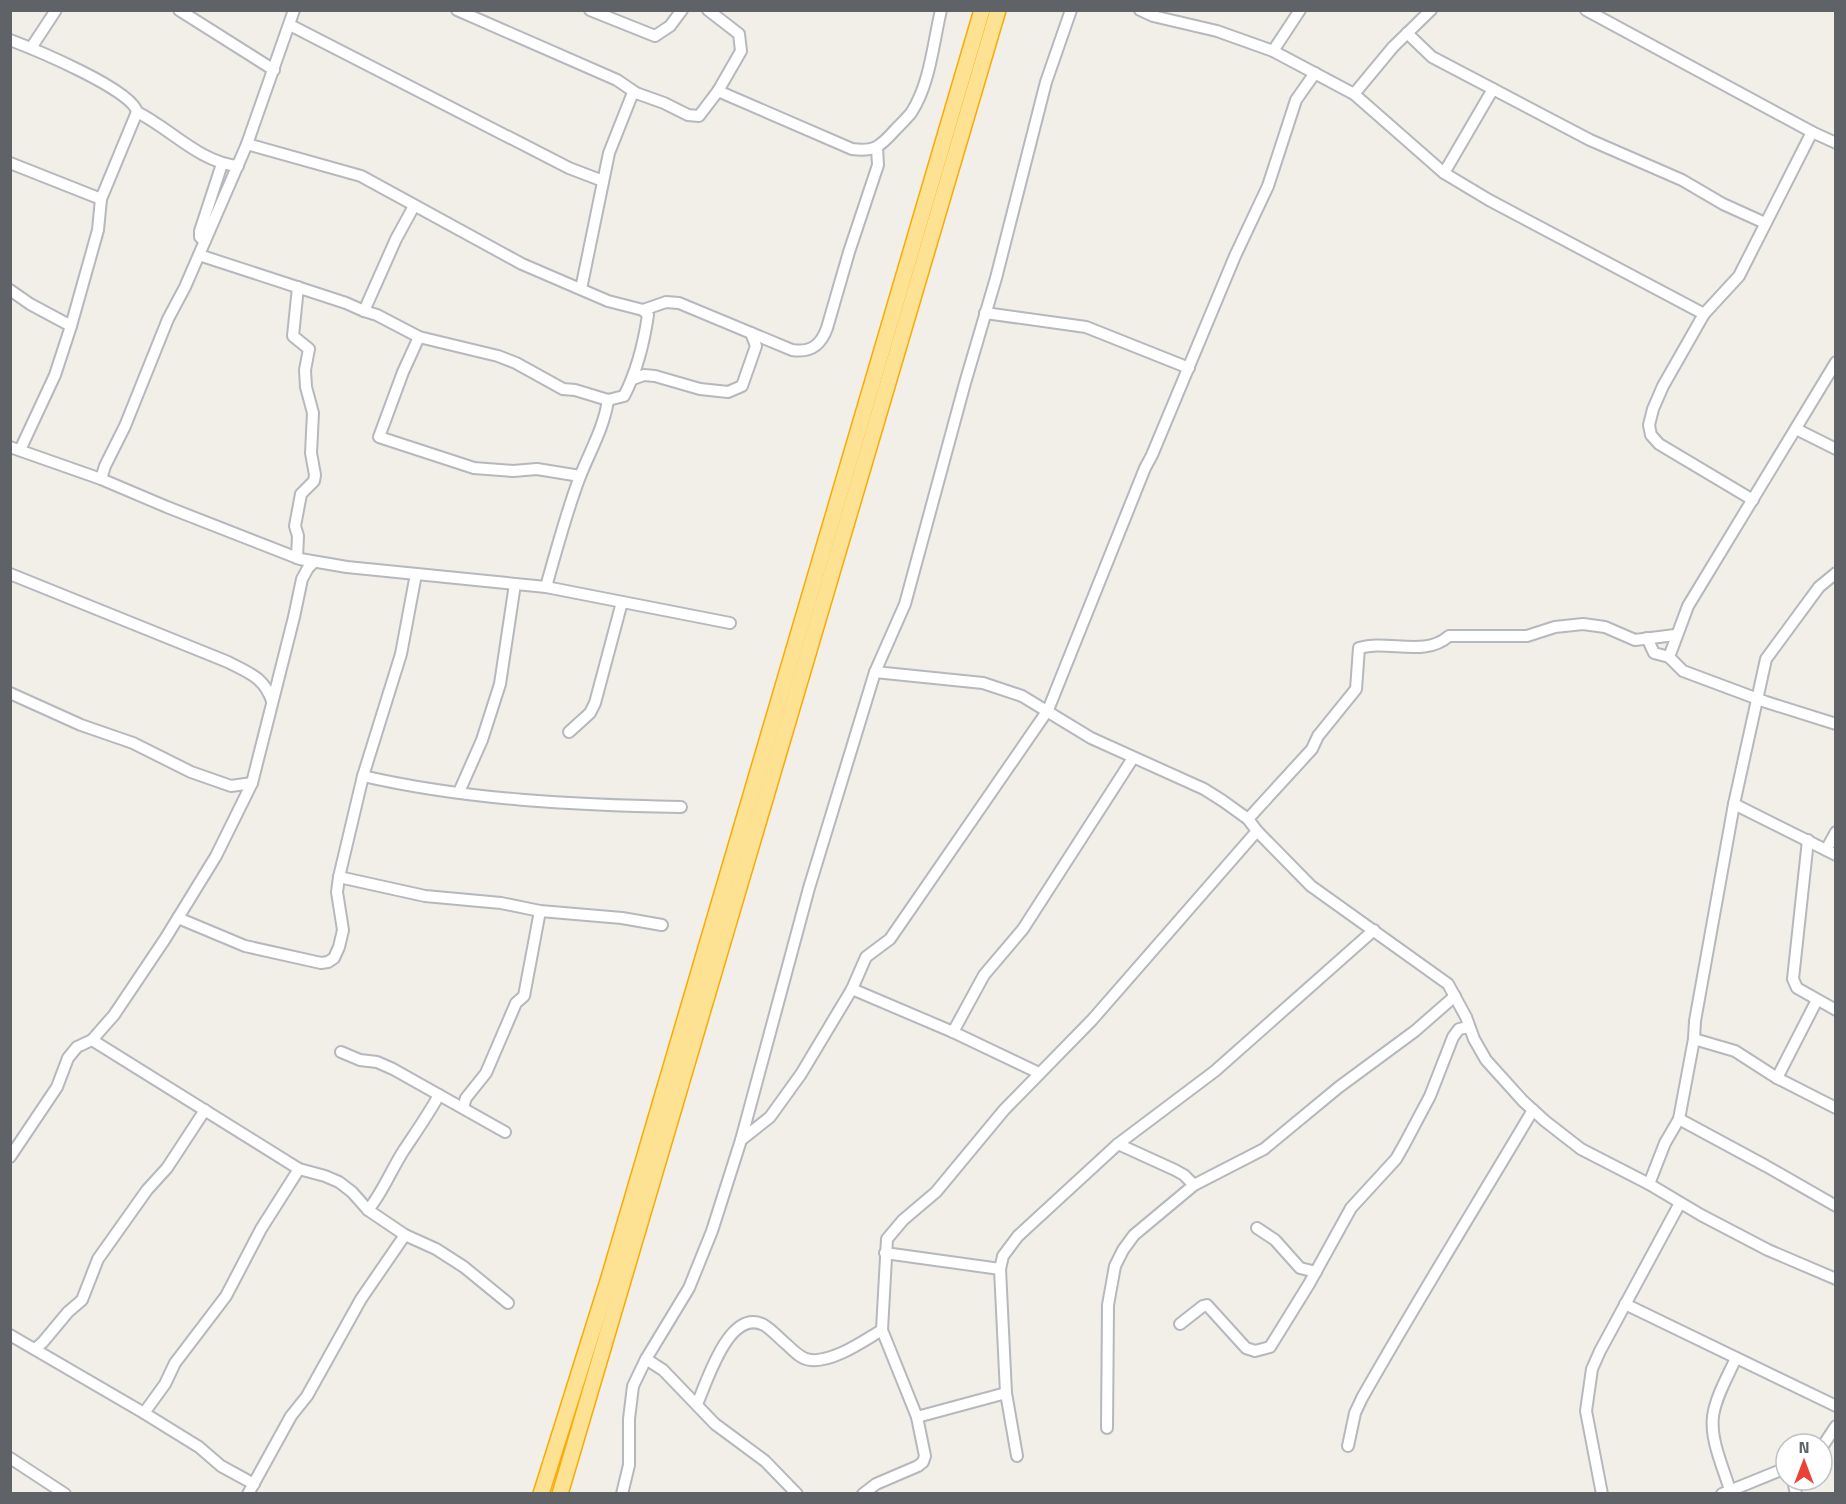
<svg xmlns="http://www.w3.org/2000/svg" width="1846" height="1504" viewBox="0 0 1846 1504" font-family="'Titillium Web',sans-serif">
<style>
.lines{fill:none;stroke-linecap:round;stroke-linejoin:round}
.minor-casing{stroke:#b5b8bc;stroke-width:14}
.highway-casing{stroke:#f9ab00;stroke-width:18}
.minor{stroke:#fff;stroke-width:10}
.highway{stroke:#fde293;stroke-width:15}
</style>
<rect width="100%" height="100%" fill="#f1efe8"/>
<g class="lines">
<defs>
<g id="minor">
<path d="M 179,10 L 274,70"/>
<path d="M 457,10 L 617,80 L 636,93 L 664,103 L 688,115 L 699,116 L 718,91"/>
<path d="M 590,10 L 655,36 L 670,26 L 682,10"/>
<path d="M 708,10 L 739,34 L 741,51 L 718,91 L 852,149 C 874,152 880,147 895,130 C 900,125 906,119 911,113 C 930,84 933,44 941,10"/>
<path d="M 1140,10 L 1153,16 L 1217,31 L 1273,51 L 1354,94 L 1444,173 L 1489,200 L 1704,314"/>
<path d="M 1586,10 L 1812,132 L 1836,143"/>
<path d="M 290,25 L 569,168 L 603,181"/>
<path d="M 1407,33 L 1432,57 L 1493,89 L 1590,140 L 1682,180 L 1723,204 L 1765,223"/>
<path d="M 10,40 C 34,49 133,90 137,112 C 171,129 199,162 238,166"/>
<path d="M 31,48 L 56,10"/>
<path d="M 1273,51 L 1300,10"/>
<path d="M 1354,94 L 1393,47 L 1431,10"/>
<path d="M 247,144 L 361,176 L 522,264 L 608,301 L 643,310 L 666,302 L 679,303 L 792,350 C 811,353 821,345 827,328 L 849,252 L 878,165 L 877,148"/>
<path d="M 10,163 L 101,199"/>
<path d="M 1444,173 L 1493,89"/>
<path d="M 414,206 L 396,239 L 364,311 L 377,315 L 419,337 L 403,372 L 379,437 L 474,468 L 513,471 L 537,469 L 580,476"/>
<path d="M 205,241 L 200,237 L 200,231 L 222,164"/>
<path d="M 199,255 L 346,303 L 364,311"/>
<path d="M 581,289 L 609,153 L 632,95 L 636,93"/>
<path d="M 10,290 L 30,304 L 71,326"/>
<path d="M 985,313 L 1086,327 L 1189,368"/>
<path d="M 419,337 L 498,356 L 516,363 L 563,389 L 575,390 L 608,400"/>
<path d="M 1836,362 L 1688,606 L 1669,657 L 1683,671 L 1766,702 L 1836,724"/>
<path d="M 633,379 L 644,375 L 655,376 L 700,389 L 728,392 L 742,386 L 756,346 L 751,333"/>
<path d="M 1796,429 L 1836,449"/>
<path d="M 10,447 L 101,479 L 167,507 L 300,559 L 347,567 L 546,587 L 730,623"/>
<path d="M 20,450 L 55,375 L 71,326 L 98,230 L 101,199 L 137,112"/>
<path d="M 101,479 L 105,466 L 125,426 L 168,319 L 185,287 L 247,144 L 294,10"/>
<path d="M 1753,500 L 1659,444 L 1651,435 L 1649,425 L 1653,409 L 1663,386 L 1704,314 L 1739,276 L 1812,132"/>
<path d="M 297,558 L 298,536 L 295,526 L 301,494 L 314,481 L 315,475 L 311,453 L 313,413 L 306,387 L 305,370 L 309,349 L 293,336 L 298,287"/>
<path d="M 10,574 L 228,662 C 249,673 264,677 272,701"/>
<path d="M 546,587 C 556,551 566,514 579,479 C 589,453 604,428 608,400 L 624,396 C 637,371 644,342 648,315 L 643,310"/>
<path d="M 1647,638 L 1654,653 L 1669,657"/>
<path d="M 875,672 L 983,683 L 1022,696 L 1091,738 L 1204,789 L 1223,801 L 1248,819 L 1257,831 L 1311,886 L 1448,984 L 1466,1017 L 1474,1039 L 1486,1060 L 1523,1101 L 1545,1121 L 1581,1149 L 1649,1184 L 1701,1215 L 1768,1250 L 1836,1279"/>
<path d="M 10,693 L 81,725 L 133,743 L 191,772 L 231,786 L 252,783"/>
<path d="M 569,732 L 590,713 L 595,703 L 622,602"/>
<path d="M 363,776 C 467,800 575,805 681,807"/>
<path d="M 459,792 L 482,740 L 500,684 L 515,584"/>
<path d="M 1734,804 L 1836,855"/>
<path d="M 1248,819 L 1312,749 L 1318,736 L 1356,689 L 1359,648 C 1388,639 1424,658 1449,636 L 1527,636 L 1555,627 L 1583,624 L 1605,627 L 1635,640 L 1675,635"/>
<path d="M 1808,840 L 1793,979 L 1797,988 L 1836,1010"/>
<path d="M 1826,850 L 1836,832"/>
<path d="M 339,877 L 425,896 L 501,903 L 540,911 L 622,918 L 662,925"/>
<path d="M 178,918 L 245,946 L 321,963 L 328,962 L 334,958 L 339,947 L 343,930 L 337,892 L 339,877 L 363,776 L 401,654 L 416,574"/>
<path d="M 852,989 L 953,1032 L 1039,1073"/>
<path d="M 953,1032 L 984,975 L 1023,929 L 1133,758"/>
<path d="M 1694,1039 L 1735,1051 L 1777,1078 L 1836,1108"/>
<path d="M 92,1040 L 299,1169 L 325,1176 L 339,1182 L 352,1192 L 368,1210 L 405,1235 L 436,1249 L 464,1267 L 508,1303"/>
<path d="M 341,1052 L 360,1060 L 377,1062 L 393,1069 L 505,1132"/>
<path d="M 1777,1078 L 1817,1000"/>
<path d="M 463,1107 L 466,1098 L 486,1073 L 516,1003 L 524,996 L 540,911"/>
<path d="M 1679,1119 L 1766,1166 L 1836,1206"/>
<path d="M 741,1140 L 770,1117 L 801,1074 L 852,989 L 866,957 L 890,939 L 1048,710 L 1145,468 L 1152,455 L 1235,256 L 1268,186 L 1296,100 L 1315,73"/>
<path d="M 1118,1144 L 1175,1170 L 1184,1175 L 1194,1185"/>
<path d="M 10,1157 L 57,1087 L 68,1058 L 77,1047 L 92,1040 L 114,1015 L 165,939 L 216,856 L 252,783 L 294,617 L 302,579 L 308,568 L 314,562"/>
<path d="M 1649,1184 L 1665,1143 L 1679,1119 L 1694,1039 L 1695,1021 L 1734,804 L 1766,659 L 1819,587 L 1836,573"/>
<path d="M 368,1210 C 383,1192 391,1170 404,1150 C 416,1132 428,1115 439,1095"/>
<path d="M 1257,1228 L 1275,1240 L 1300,1268 L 1316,1272"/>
<path d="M 885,1253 L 1000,1269"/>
<path d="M 1625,1304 L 1836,1406"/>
<path d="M 1180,1324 L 1203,1306 L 1207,1305 L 1246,1348 L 1255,1351 L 1270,1347 L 1309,1284 L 1351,1208 L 1396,1159 L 1404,1145 L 1430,1096 L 1453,1037 L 1459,1029 L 1469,1027"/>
<path d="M 10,1335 L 144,1413 L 199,1447 L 221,1466 L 254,1484"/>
<path d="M 35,1349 L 43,1342 L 68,1312 L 82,1300 L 98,1259 L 147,1190 L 167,1168 L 205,1110"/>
<path d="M 646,1359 L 663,1370 L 715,1424 L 765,1461 L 797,1494"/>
<path d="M 697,1404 C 707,1382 729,1307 764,1325 C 771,1329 778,1337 785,1343 C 792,1349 801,1360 811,1360 C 834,1362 863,1341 882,1330"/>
<path d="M 144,1413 L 165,1384 L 175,1363 L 226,1296 L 261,1229 L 299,1169"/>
<path d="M 917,1417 L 1006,1393"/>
<path d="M 1107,1428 L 1108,1305 L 1115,1266 L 1123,1250 L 1134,1235 L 1194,1185 L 1264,1149 L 1339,1087 L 1415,1031 L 1455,996"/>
<path d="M 1348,1446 L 1355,1413 L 1362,1398 C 1417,1301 1476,1206 1533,1110"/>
<path d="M 1822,1447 L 1836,1426"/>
<path d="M 1017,1456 L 1006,1393 L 1000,1269 L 1003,1256 L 1018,1236 L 1118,1144 L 1215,1071 L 1374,930"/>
<path d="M 10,1458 L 65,1494"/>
<path d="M 1793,1480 L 1796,1494"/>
<path d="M 1730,1490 C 1723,1467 1710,1440 1713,1416 C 1716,1396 1728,1376 1736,1358"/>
<path d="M 248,1494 L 291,1416 L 307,1396 L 361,1299 L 405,1235"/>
<path d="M 622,1494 L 629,1465 L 629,1419 L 633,1386 L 646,1359 L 689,1288 L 712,1231 L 741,1140 L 809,888 L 875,672 L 905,604 L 965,383 L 996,278 L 1046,82 L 1071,10"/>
<path d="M 863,1494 L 876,1484 L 918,1466 L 923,1462 L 925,1456 L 917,1417 L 882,1330 L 887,1239 L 903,1220 L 936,1192 L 1004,1110 L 1092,1020 L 1257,831"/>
<path d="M 1602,1494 L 1586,1411 L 1592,1369 L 1600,1351 L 1680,1203"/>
<path d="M 1722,1494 L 1786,1468"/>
</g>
<g id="highway">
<path d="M 541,1494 L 608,1281 L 982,10"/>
<path d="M 560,1494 L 998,10"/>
</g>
</defs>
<use href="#minor" class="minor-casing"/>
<use href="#highway" class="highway-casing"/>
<use href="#minor" class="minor"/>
<use href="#highway" class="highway"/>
</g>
<rect width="1846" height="1504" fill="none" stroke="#5f6368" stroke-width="24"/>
<g transform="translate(1804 1462)"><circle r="28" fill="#ffffff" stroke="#bfc1c3" stroke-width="1.5"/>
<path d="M0-4.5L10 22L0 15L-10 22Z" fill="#ea4335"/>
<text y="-9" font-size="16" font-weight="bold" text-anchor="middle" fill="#5f6368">N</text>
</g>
</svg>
